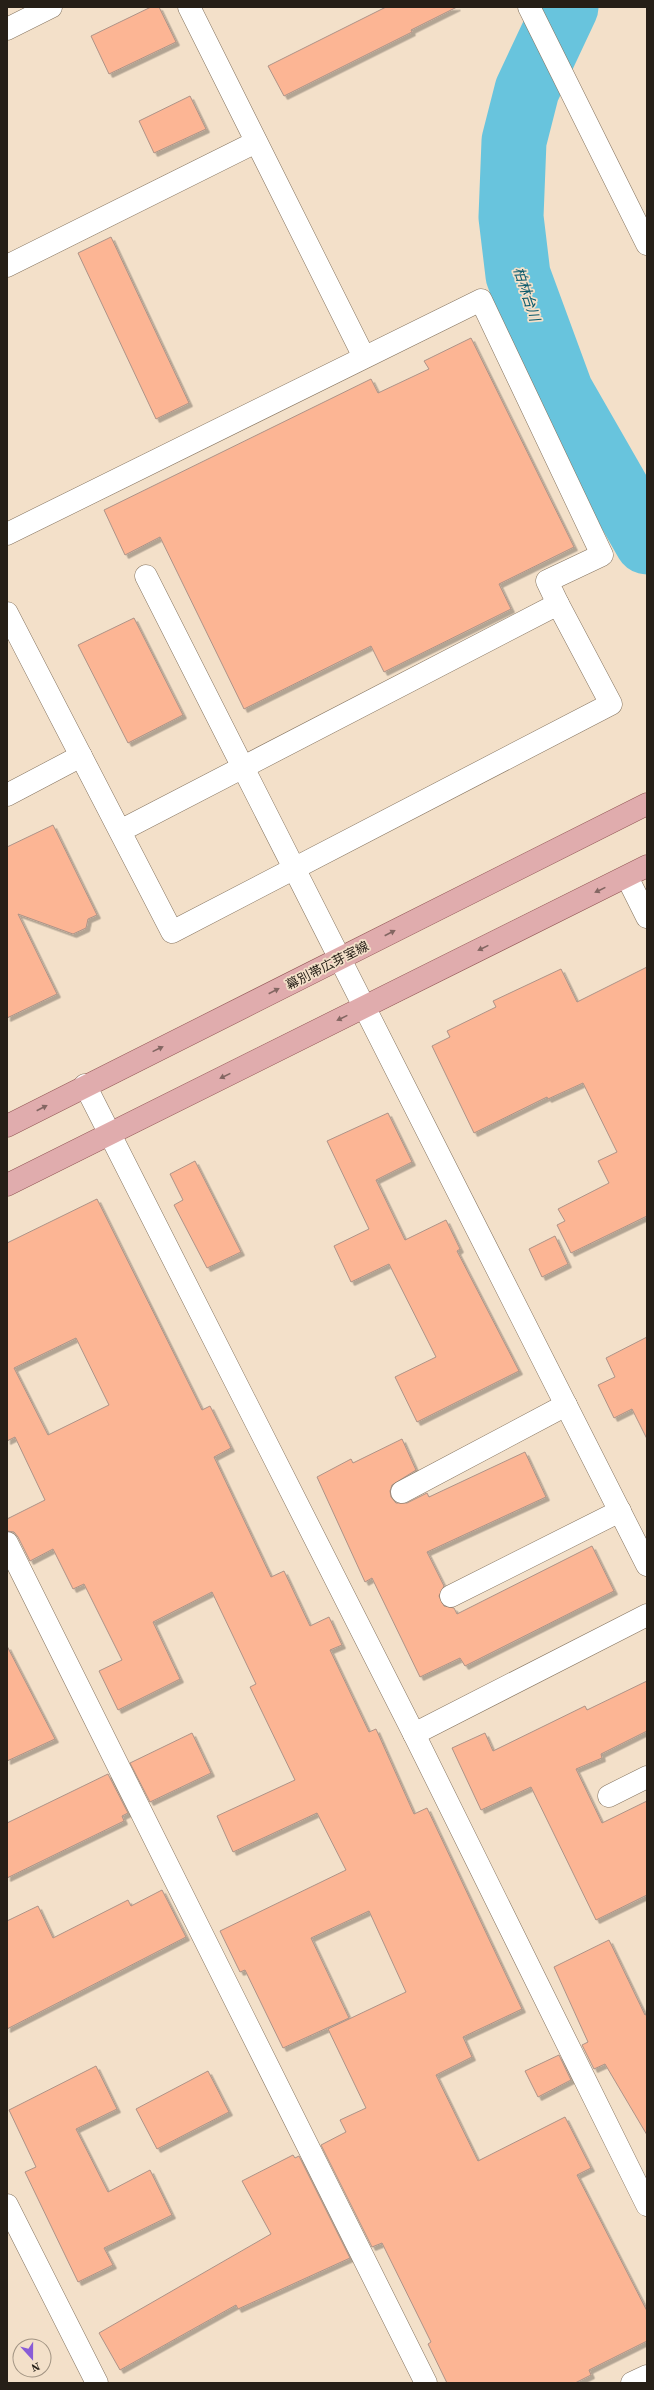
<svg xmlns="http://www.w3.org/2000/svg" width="654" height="2390" viewBox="0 0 654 2390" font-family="'Source Serif 4','Noto Sans JP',serif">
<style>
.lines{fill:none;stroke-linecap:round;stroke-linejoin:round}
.river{stroke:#68c4dd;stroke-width:65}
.building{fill:#fcb594;stroke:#ae9387;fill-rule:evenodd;filter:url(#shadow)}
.minor-casing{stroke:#857460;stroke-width:23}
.major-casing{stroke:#915655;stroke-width:23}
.minor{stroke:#fff;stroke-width:22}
.major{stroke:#e0acad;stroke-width:22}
.oneway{fill:#836662}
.labels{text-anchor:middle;stroke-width:3.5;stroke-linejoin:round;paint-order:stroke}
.street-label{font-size:13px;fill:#261f17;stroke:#f3e0c9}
.water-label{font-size:14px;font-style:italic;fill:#0d5b6d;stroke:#f3e0c9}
</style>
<defs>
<filter id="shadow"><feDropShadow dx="3.5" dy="3.5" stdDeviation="0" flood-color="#0004"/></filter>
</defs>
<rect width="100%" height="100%" fill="#f3e0c9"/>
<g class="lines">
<path class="river" d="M 566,7 L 527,90 L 514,141 L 511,217 L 518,275 L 561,392 L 647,542"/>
</g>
<g class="building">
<path d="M 151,7 L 159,7 L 176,42 L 109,74 L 91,36 Z"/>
<path d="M 386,7 L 457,7 L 411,30 L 412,32 L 284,96 L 268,66 Z"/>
<path d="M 190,96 L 206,129 L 154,153 L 139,121 Z"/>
<path d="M 111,237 L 189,403 L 156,419 L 78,253 Z"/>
<path d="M 471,338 L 574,547 L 499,584 L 511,609 L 384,672 L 371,646 L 244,709 L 160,537 L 125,555 L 104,510 L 371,379 L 378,393 L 429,369 L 424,361 Z"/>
<path d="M 134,618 L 183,715 L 128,743 L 78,645 Z"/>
<path d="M 53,825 L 97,915 L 88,919 L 86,928 L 73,934 L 18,914 L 57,994 L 7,1018 L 7,847 Z"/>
<path d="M 647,967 L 647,1216 L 571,1253 L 557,1225 L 565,1221 L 558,1209 L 609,1183 L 598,1161 L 617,1152 L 583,1083 L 548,1099 L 547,1097 L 474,1133 L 432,1046 L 450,1037 L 447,1031 L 496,1007 L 493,1001 L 561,969 L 577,1002 Z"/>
<path d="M 388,1113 L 412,1162 L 376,1180 L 405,1240 L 446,1220 L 460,1249 L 457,1251 L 519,1371 L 417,1422 L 395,1377 L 436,1357 L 389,1264 L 351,1282 L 334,1246 L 369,1229 L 327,1141 Z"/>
<path d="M 195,1161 L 241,1252 L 207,1268 L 174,1205 L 183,1200 L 170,1174 Z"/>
<path d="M 97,1199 L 202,1410 L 210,1406 L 231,1448 L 214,1457 L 271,1577 L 284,1571 L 310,1626 L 329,1617 L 342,1645 L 330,1650 L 369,1732 L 376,1729 L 414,1814 L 427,1808 L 522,2009 L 463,2037 L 472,2057 L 436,2075 L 478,2161 L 565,2117 L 591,2168 L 577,2175 L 647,2311 L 647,2341 L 589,2370 L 591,2375 L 575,2383 L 447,2383 L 428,2344 L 431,2342 L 382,2243 L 372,2247 L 321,2145 L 346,2132 L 340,2120 L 366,2108 L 328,2029 L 406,1992 L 369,1911 L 311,1938 L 349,2018 L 283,2048 L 245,1970 L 240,1972 L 220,1931 L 346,1870 L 317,1813 L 233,1852 L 217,1816 L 295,1780 L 250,1687 L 256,1684 L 212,1592 L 153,1622 L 180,1679 L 118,1710 L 99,1671 L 122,1660 L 84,1584 L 73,1589 L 53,1549 L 30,1561 L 18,1537 L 14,1532 L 7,1531 L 7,1519 L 45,1500 L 15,1437 L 7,1441 L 7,1243 ZM 76,1338 L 109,1405 L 48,1435 L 14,1368 Z"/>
<path d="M 555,1236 L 568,1264 L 542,1277 L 529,1249 Z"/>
<path d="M 647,1337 L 647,1439 L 632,1409 L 614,1418 L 598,1385 L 615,1377 L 606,1358 Z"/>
<path d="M 402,1439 L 416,1470 L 392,1485 L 390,1491 L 391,1497 L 396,1503 L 407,1503 L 427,1493 L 429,1497 L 525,1452 L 546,1497 L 427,1552 L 444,1586 L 439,1596 L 444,1606 L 454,1608 L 457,1614 L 592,1546 L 614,1591 L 465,1666 L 460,1658 L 420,1677 L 372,1578 L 365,1582 L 317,1477 L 351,1459 L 353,1463 Z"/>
<path d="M 7,1646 L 55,1739 L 7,1761 Z"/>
<path d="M 647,1681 L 647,1731 L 601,1754 L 602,1758 L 576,1769 L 602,1823 L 647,1801 L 647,1895 L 596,1920 L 531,1787 L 481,1810 L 452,1748 L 485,1733 L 493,1751 L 585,1706 L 587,1710 Z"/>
<path d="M 192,1733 L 211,1773 L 150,1802 L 130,1763 Z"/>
<path d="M 108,1774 L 128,1813 L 122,1816 L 124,1821 L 7,1878 L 7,1823 Z"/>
<path d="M 162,1890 L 186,1937 L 7,2029 L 7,1921 L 38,1906 L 53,1938 L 128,1900 L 131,1906 Z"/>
<path d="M 609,1940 L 645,2015 L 647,2014 L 647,2135 L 605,2064 L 594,2069 L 582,2045 L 588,2042 L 554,1967 Z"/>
<path d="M 559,2055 L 571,2080 L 538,2097 L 525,2071 Z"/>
<path d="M 96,2066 L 117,2109 L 76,2129 L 108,2192 L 150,2170 L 172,2215 L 104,2248 L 113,2265 L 78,2282 L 25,2172 L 36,2167 L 9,2110 Z"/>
<path d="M 208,2071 L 229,2112 L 157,2149 L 136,2109 Z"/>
<path d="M 293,2155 L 295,2158 L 299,2156 L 350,2258 L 238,2309 L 236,2305 L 120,2370 L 99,2333 L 271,2234 L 242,2181 Z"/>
</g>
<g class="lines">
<defs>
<g id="minor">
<path d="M 189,7 L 364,357"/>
<path d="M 529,7 L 647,244"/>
<path d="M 7,29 L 51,7"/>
<path d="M 7,266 L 256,142"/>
<path d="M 7,534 L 481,300 L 602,555 L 547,581 L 558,604"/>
<path d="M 146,576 L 647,1565"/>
<path d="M 7,613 L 172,932 L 611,704 L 558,604 L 120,831"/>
<path d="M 7,795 L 81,756"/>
<path d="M 627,877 L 647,917"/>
<path d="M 85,1085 L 414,1734 L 647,2205"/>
<path d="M 402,1492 L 566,1405"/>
<path d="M 7,1543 L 426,2383"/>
<path d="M 451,1596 L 620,1511"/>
<path d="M 414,1734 L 647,1615"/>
<path d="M 609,1796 L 647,1777"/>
<path d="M 7,2205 L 97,2383"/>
<path d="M 632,2383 L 647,2376"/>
</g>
<g id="major">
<path d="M 7,1126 L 647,804"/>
<path d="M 7,1185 L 647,866"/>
</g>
</defs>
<use href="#minor" class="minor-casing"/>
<use href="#major" class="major-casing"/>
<use href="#minor" class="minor"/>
<use href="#major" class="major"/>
</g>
<defs><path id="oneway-solid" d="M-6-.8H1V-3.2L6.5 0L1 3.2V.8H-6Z"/></defs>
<g class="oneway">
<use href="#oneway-solid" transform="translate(600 890) rotate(154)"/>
<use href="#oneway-solid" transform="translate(390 933) rotate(-27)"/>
<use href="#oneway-solid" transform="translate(483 948) rotate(154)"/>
<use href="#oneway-solid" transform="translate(274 991) rotate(-27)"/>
<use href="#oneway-solid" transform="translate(342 1018) rotate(154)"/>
<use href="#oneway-solid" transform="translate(158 1049) rotate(-26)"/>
<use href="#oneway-solid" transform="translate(225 1076) rotate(154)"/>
<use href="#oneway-solid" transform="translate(42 1108) rotate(-27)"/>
</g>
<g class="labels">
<g class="street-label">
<text transform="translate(327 965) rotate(-27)" y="5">幕別帯広芽室線</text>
</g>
<g class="water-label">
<text transform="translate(527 294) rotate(72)" y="5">柏林台川</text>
</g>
</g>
<rect width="654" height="2390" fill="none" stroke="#261f17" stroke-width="16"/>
<g transform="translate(32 2358) rotate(159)"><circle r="19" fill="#f3e0c9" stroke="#a19382"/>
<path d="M0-3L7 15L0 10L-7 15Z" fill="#895cd6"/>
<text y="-6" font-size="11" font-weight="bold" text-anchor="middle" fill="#261f17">N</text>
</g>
</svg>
